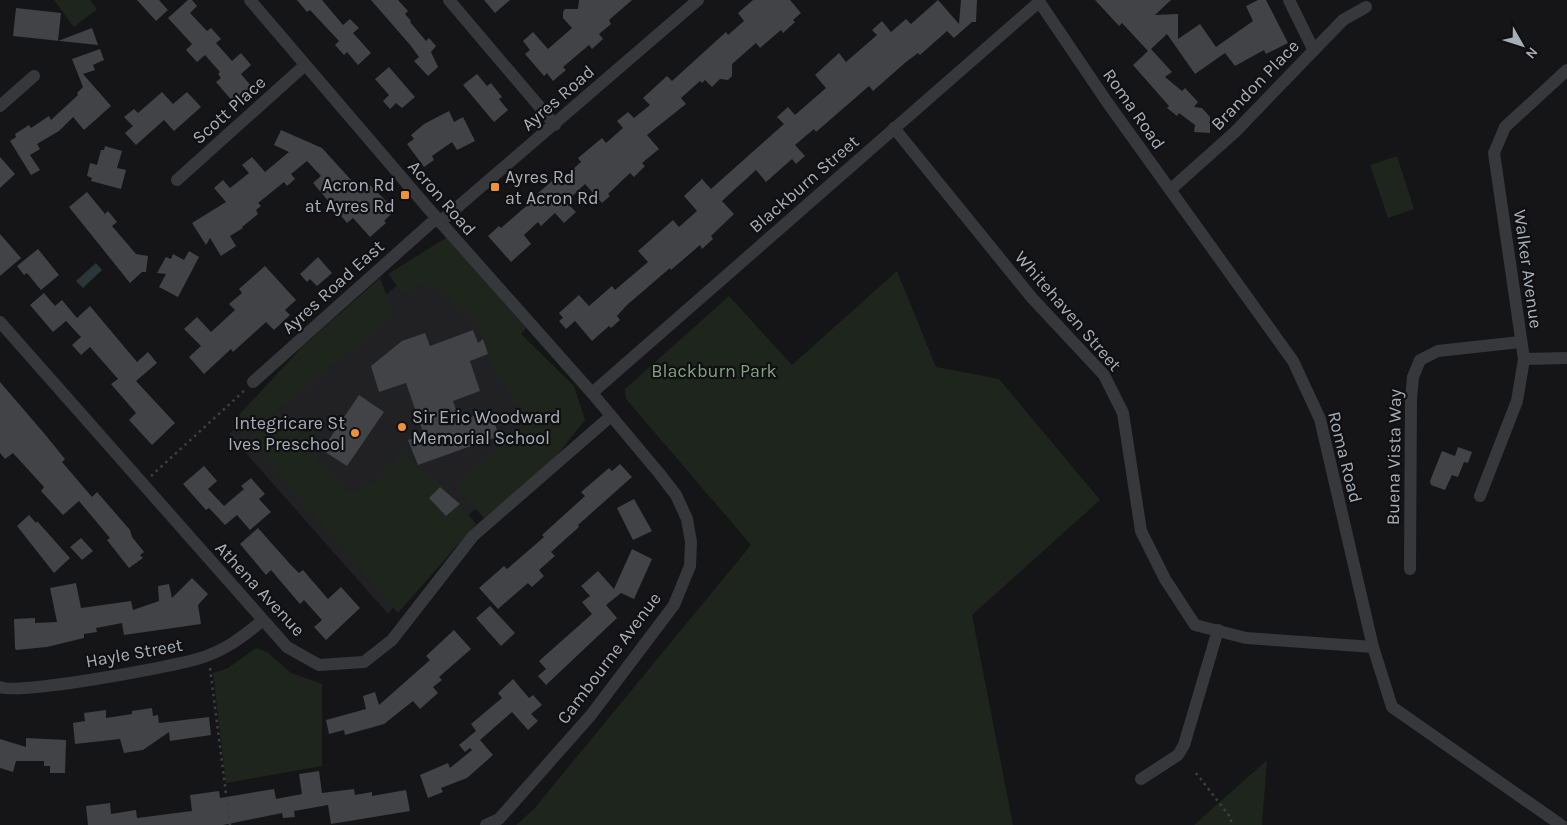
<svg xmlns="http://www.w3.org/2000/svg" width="1567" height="825" viewBox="0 0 1567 825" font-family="Karla,sans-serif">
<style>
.built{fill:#212124}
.green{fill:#1d251d}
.water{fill:#2b363a}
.building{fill:#414347}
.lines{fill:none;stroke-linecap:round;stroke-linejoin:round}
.path{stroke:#3c3f43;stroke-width:2.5;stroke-dasharray:2.5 4;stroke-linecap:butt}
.street{stroke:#36383c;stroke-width:12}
.poi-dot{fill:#ed9237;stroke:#101012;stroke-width:2}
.labels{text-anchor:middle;stroke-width:4.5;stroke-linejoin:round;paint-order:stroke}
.street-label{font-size:18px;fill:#a7aeb7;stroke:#101012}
.poi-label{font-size:18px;fill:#a7aeb7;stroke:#101012;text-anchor:start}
.park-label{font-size:18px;fill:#82a17f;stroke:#101012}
</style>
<rect width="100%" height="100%" fill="#151517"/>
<path class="built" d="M 430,256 L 576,421 L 464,519 L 388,614 L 229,434 Z"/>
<g class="green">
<path d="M 54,0 L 90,0 L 97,9 L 74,27 Z"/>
<path d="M 1397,156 L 1414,209 L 1388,218 L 1370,165 Z"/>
<path d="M 449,236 L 526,328 L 521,334 L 574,386 L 585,420 L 551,463 L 484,518 L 456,488 L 527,422 L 488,359 L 480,326 L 429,281 L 403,294 L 388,274 Z"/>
<path d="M 897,271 L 936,367 L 999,379 L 1100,500 L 972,615 L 1013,825 L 516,825 L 533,810 L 751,545 L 626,399 L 625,389 L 729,296 L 792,365 Z"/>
<path d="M 380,278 L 394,314 L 250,433 L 237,417 L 302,347 Z"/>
<path d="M 279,412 L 303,432 L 314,428 L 317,439 L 317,461 L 349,494 L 381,478 L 401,452 L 426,475 L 441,483 L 476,524 L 398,613 L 249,438 Z"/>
<path d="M 256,648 L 267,652 L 291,673 L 322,684 L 322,766 L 226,783 L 213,673 L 228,668 Z"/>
<path d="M 1267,760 L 1262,825 L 1194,825 Z"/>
</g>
<path class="water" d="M 96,263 L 102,270 L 83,288 L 76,281 Z"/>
<g class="building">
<path d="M 137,0 L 159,0 L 168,10 L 156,21 Z"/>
<path d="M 188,0 L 192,0 L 197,6 L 190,13 L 207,31 L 211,28 L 221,39 L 216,43 L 232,61 L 241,53 L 251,65 L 241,74 L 252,87 L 234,103 L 216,82 L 221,78 L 218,74 L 220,72 L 205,55 L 197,62 L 186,50 L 192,44 L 168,18 Z"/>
<path d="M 297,0 L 322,0 L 343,25 L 350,19 L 359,28 L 353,33 L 371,53 L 358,65 L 347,52 L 344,55 L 335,45 L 339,41 L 310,10 L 307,12 Z"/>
<path d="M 371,0 L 398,0 L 408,11 L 405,14 L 411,21 L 410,22 L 426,41 L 429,38 L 436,46 L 431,52 L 438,67 L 428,76 L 414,61 L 419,57 L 411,46 Z"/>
<path d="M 484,0 L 510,0 L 495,13 Z"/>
<path d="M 579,0 L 632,0 L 609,20 L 611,24 L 599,34 L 603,39 L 592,49 L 589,45 L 563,67 L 566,70 L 553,81 L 547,73 L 544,76 L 525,54 L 530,50 L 523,41 L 533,32 L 548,49 L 572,28 L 563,18 L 563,12 L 565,9 L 578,9 Z"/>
<path d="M 753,0 L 790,0 L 801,13 L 793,20 L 795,22 L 783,33 L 781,30 L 760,48 L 756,43 L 732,64 L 732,76 L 728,80 L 720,79 L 712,87 L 705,80 L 702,83 L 700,81 L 681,98 L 686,104 L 647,135 L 659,149 L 642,163 L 645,166 L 634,177 L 630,173 L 608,194 L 610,196 L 602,203 L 585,184 L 566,202 L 576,212 L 564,223 L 555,213 L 541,226 L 538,222 L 524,235 L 531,244 L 511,262 L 488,236 L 499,226 L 501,228 L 539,195 L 537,194 L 552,181 L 555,185 L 581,162 L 578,158 L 602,138 L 606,143 L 623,128 L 617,121 L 628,112 L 634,118 L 650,105 L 643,98 L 667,76 L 672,81 L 726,32 L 728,35 L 744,21 L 738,13 Z"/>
<path d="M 938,0 L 959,24 L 961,0 L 977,0 L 976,22 L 972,22 L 954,38 L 947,31 L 920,55 L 918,53 L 906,62 L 873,91 L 869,86 L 816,132 L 814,129 L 795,145 L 805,156 L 796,164 L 792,159 L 766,182 L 756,170 L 722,201 L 734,214 L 711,236 L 713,239 L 702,249 L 700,245 L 671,270 L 670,268 L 627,305 L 617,316 L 620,320 L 611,328 L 609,326 L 592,341 L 575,321 L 566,329 L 559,321 L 563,318 L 559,313 L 579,295 L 589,306 L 612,286 L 615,290 L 648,262 L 638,251 L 673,220 L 679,227 L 697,211 L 684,196 L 702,179 L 711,189 L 784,124 L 777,117 L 788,107 L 795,115 L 826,88 L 815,75 L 839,53 L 846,62 L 877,35 L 872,30 L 882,21 L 891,32 L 906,19 L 911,24 Z"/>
<path d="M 1095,0 L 1171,0 L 1155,15 L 1178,14 L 1178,39 L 1200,24 L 1216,47 L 1253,21 L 1246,6 L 1258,0 L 1266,0 L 1288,43 L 1266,54 L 1264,50 L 1235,66 L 1225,53 L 1195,74 L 1167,34 L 1151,49 L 1172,72 L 1165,77 L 1182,91 L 1185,88 L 1198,102 L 1194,107 L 1202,108 L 1210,117 L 1210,133 L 1194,132 L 1195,125 L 1179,113 L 1177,116 L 1167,108 L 1169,106 L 1133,65 L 1148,51 L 1122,23 L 1119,26 Z"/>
<path d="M 16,8 L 61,13 L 58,41 L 92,28 L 98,45 L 13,36 Z"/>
<path d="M 100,49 L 104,60 L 93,65 L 95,70 L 83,74 L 111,106 L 84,130 L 73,117 L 59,131 L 37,144 L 40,149 L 30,155 L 40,170 L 31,175 L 10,141 L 16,137 L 15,134 L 29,125 L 31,128 L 49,116 L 51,120 L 78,95 L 77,93 L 83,87 L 72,59 Z"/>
<path d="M 389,67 L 415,97 L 402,108 L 396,103 L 390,109 L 383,101 L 389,95 L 375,79 Z"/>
<path d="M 477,74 L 487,86 L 491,83 L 502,97 L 499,99 L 508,110 L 494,122 L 463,85 Z"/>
<path d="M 162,92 L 173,104 L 187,92 L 201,107 L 174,131 L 164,120 L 136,145 L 125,133 L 133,126 L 124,117 L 134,109 L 138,113 Z"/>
<path d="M 449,111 L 454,122 L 463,117 L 475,141 L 457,150 L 452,142 L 432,156 L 434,160 L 424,167 L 407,144 L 414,139 L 411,135 L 424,124 Z"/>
<path d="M 281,130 L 322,148 L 362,192 L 370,185 L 395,210 L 384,221 L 386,223 L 370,237 L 353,218 L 347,223 L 313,183 L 321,176 L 307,161 L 291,174 L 295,179 L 287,186 L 284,182 L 258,203 L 261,206 L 256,210 L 258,214 L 242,227 L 243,228 L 230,236 L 236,246 L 221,256 L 210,238 L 206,245 L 192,223 L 226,202 L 214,188 L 223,180 L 230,188 L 249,173 L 242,165 L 252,157 L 265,172 L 289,152 L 274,145 Z"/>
<path d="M 105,146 L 122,151 L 117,168 L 126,170 L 121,189 L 91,181 L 92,178 L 87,176 L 90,163 L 97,165 L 101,150 L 104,150 Z"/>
<path d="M 0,157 L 15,174 L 0,188 Z"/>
<path d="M 87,192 L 105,214 L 108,211 L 117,222 L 112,226 L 136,254 L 148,256 L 146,272 L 142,272 L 130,283 L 69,207 Z"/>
<path d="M 0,234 L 21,258 L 0,276 Z"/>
<path d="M 38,249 L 59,275 L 41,290 L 27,273 L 24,275 L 17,266 Z"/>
<path d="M 189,251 L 199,257 L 178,297 L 159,287 L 166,274 L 157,273 L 166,257 L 171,259 L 173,254 L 184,260 Z"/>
<path d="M 318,257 L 332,273 L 317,286 L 310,279 L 307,282 L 300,274 Z"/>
<path d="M 265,266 L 296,300 L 285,310 L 290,315 L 274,330 L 266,322 L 233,352 L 231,349 L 204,374 L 189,357 L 201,346 L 184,329 L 197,317 L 211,332 L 235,310 L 229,304 L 242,293 L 239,289 Z"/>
<path d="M 44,293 L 55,306 L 62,300 L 77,318 L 90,306 L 137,362 L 148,352 L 157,363 L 136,381 L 175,423 L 152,445 L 129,420 L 136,413 L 111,384 L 118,379 L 90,347 L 81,355 L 72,345 L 81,337 L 66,321 L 53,332 L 30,305 Z"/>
<path d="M 473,330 L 478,343 L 483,339 L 488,354 L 470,361 L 480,391 L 453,401 L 460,421 L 490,410 L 499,436 L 418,465 L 408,440 L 424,435 L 406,383 L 379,392 L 371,366 L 402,341 L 425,333 L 430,346 Z"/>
<path d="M 0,382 L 43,432 L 65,459 L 62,462 L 92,497 L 97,492 L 130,530 L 132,537 L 144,552 L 140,555 L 143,558 L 129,568 L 107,540 L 110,538 L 79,501 L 63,515 L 41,491 L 44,487 L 13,453 L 5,459 L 0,453 Z"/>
<path d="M 359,395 L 384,412 L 347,466 L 322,450 Z"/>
<path d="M 1458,447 L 1472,452 L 1468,463 L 1464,462 L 1458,477 L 1452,475 L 1445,490 L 1431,485 L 1430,481 L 1442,451 L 1455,456 Z"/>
<path d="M 620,464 L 632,477 L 578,525 L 579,527 L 551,552 L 555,556 L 539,570 L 544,576 L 532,587 L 528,583 L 498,609 L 479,588 L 504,566 L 507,569 L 544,537 L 542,535 L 585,496 L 581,492 L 609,468 L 612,471 Z"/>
<path d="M 204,466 L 217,481 L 208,489 L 224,506 L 244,489 L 241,486 L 251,478 L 265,494 L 259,499 L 271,512 L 250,530 L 237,515 L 225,525 L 209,508 L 206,510 L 183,484 Z"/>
<path d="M 440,487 L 460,504 L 446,516 L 429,498 Z"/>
<path d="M 634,499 L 652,531 L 633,540 L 617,508 Z"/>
<path d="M 29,515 L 36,523 L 37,521 L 70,558 L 54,573 L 17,526 Z"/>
<path d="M 258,528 L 290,564 L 299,573 L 303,570 L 328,599 L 341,587 L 360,608 L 326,640 L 314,627 L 322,620 L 304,600 L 300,604 L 271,570 L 266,575 L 240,544 Z"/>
<path d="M 81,538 L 93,551 L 82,560 L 70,547 Z"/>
<path d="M 632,549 L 652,559 L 634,599 L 621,593 L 606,605 L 617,618 L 546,685 L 538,676 L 546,669 L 539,661 L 592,614 L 582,602 L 590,596 L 581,586 L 598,571 L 614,589 Z"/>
<path d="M 192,578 L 208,594 L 198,605 L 201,624 L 124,635 L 122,623 L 96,628 L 97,632 L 84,634 L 84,638 L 47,647 L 16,650 L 15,648 L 14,619 L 35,618 L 35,623 L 57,622 L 50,588 L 76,583 L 81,608 L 131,601 L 133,610 L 159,601 L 158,586 L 169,584 L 172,598 Z"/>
<path d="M 490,606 L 515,633 L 501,646 L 476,618 Z"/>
<path d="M 454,630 L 471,649 L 439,677 L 442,680 L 433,687 L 438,693 L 420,709 L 413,701 L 384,724 L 345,735 L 344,730 L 329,734 L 326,720 L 366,709 L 363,696 L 375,692 L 379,705 L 430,660 L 426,656 Z"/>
<path d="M 513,679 L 529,698 L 533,695 L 542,705 L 531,714 L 538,721 L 528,730 L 512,712 L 480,740 L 493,755 L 467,778 L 441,788 L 443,792 L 428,798 L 420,775 L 448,763 L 450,768 L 472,750 L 470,748 L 465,752 L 459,745 L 476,731 L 471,724 L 502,698 L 498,693 Z"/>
<path d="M 152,708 L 153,716 L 158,715 L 159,723 L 209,717 L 211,735 L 170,741 L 169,732 L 143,750 L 124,753 L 120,739 L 75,744 L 73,723 L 85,721 L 84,713 L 106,710 L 106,718 L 132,714 L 132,711 Z"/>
<path d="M 26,738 L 66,740 L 65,773 L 50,773 L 50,766 L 44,766 L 44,761 L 16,761 L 13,772 L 0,768 L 0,739 L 26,747 Z"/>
<path d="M 319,771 L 322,793 L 354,789 L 355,795 L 372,792 L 372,796 L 406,790 L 410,811 L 331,824 L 328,805 L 294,811 L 295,817 L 283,818 L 282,813 L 223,825 L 88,825 L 86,806 L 110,803 L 111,814 L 136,810 L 137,818 L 192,811 L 190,795 L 219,791 L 220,798 L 274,789 L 276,799 L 302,794 L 299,774 Z"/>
</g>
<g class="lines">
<g class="path">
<path d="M 151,476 L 245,390"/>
<path d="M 210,668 L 230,825"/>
<path d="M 1196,773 L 1231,818 L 1231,825"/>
</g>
<g class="street">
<path d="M 250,0 L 427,207 L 592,393 L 659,473 L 676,495 L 687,519 L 691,542 L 690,566 L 674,605 L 591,715 L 499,819 L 486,825"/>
<path d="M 449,0 L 555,125"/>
<path d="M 1038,0 L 1107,102 L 1293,361 L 1320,419 L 1373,647 L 1392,707 L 1561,825"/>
<path d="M 1289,0 L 1313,49"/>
<path d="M 0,106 L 34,76"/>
<path d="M 894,128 L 1032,298 L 1104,375 L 1123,413 L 1141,531 L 1165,579 L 1195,625 L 1246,638 L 1373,647"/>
<path d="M 177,180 L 305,65"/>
<path d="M 1170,190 L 1235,132 L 1343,20 L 1366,7"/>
<path d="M 0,322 L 287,647 L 319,665 L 364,662 L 392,640 L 473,536 L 611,416"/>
<path d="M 1524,359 L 1567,358"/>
<path d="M 253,382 L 431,223 L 446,217 L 698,0"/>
<path d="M 592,393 L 1039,2"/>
<path d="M 1480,496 L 1517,401 L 1524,359 L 1494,153 L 1505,127 L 1567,70"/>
<path d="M 1410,569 L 1411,399 L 1413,377 L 1420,360 L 1438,351 L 1520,342"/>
<path d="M 0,687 C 19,695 171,667 197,659 C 223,652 243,637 263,620"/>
<path d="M 1141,779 L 1178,755 L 1184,745 L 1218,630"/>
</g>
</g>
<g class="poi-dot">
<rect x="490" y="182" width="10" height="10" rx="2.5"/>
<rect x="400" y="190" width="10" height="10" rx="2.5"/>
<circle cx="402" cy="427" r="5"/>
<circle cx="355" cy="433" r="5"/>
</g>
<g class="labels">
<g class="street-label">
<text transform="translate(1255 85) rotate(-46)" y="6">Brandon Place</text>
<text transform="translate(558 98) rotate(-41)" y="6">Ayres Road</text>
<text transform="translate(1134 109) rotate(55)" y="6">Roma Road</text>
<text transform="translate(229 110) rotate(-42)" y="6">Scott Place</text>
<text transform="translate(804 184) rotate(-41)" y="6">Blackburn Street</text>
<text transform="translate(442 198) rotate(49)" y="6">Acron Road</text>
<text transform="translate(1528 269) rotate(82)" y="6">Walker Avenue</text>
<text transform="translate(333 287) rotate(-42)" y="6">Ayres Road East</text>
<text transform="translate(1068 311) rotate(49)" y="6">Whitehaven Street</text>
<text transform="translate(1345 457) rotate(76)" y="6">Roma Road</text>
<text transform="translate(1394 457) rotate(-89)" y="6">Buena Vista Way</text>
<text transform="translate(260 589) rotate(47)" y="6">Athena Avenue</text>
<text transform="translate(134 653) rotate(-10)" y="6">Hayle Street</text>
<text transform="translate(609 658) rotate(-53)" y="6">Cambourne Avenue</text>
</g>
<g class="poi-label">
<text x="505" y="183">Ayres Rd<tspan x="505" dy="21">at Acron Rd</tspan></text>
<text x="395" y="191" text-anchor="end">Acron Rd<tspan x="395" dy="21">at Ayres Rd</tspan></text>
<text x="412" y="423">Sir Eric Woodward<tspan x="412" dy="21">Memorial School</tspan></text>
<text x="345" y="429" text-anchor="end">Integricare St<tspan x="345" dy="21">Ives Preschool</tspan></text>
</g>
<g class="park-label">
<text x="714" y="377">Blackburn Park</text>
</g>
</g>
<g transform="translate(1522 45) rotate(129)" stroke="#101012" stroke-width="4" paint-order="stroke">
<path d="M0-4L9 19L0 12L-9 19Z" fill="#a7aeb7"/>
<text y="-8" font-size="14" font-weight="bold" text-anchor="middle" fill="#a7aeb7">N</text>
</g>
</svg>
